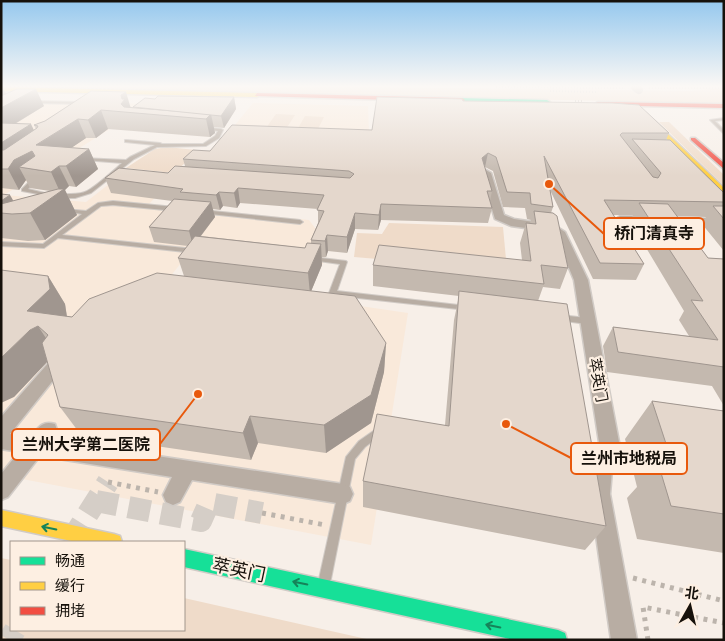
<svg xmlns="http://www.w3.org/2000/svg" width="725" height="641" viewBox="0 0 725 641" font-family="Commissioner,'Noto Sans SC',sans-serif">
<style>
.built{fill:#f9e9da}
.green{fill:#efdbc9}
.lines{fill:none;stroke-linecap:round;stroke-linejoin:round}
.street-tunnel{stroke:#d5cec7;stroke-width:22;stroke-dasharray:22 11;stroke-linecap:butt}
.lane-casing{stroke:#d1cbc6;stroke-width:2}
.street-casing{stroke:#d1cbc6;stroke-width:3}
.fast-casing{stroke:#d1cbc6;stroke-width:3}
.slow-casing{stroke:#d1cbc6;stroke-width:3}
.jam-casing{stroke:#d1cbc6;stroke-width:3}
.path-far1{stroke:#bcb4ac;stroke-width:2;stroke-dasharray:1 2;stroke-linecap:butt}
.path{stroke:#bcb4ac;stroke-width:5;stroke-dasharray:4 5.5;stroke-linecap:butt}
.lane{fill:#b8ada3;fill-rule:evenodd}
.street{fill:#b8ada3;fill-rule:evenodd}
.fast{fill:#16e098;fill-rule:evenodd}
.slow{fill:#ffcf43;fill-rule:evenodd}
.jam{fill:#f24e42;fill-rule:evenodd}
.street-bridge-casing{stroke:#d1cbc6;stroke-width:9;stroke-linecap:butt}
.street-bridge{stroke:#b8ada3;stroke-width:8}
.wall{fill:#c4b9af;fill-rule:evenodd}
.shaded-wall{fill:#a0968f}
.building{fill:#e4d7cc;stroke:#a0968f}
.oneway{stroke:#168359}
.labels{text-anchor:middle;stroke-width:4.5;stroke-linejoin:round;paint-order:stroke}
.street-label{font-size:15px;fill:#16110b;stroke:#fdefe2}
.near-street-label{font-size:18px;fill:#16110b;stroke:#fdefe2}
.leader{fill:none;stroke:#e8590c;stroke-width:2}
.callout-dot{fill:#e8590c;stroke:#fdefe2;stroke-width:2}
.callout{fill:#fdefe2;stroke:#e8590c;stroke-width:2}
.callout-label{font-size:16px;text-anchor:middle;font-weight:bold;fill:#16110b}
</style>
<rect width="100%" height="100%" fill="#f7efe8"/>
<g class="built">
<path d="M 1,100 L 150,104 L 4,195 L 86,202 L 113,181 L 167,185 L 149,204 L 309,220 L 315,228 L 332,231 L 323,264 L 190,252 L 169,278 L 408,313 L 371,545 L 1,475 Z"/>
<path d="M 253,103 L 368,106 L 369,133 L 208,158 Z"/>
</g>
<g class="green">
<path d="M 47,87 L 385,87 L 691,91 L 724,88 L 724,103 L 180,93 Z"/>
<path d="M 276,114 L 295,115 L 286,129 L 266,128 Z"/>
<path d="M 305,116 L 324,117 L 317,131 L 297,130 Z"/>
<path d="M 659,122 L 669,122 L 724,175 L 724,186 Z"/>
<path d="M 167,147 L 196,150 L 197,152 L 174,173 L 126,168 L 155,149 Z"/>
<path d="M 389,223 L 503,227 L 507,270 L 354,257 L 357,233 L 382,234 Z"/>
<path d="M 1,558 L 11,560 L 11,630 L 184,630 L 184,598 L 371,640 L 1,640 Z"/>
</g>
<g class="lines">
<g class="street-tunnel">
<path d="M 96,501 L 201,521 L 209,503 L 262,513"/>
<path d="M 70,542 L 108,482"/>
<path d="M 9,640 L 15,630"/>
</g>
<defs>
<g id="lane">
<path d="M 32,101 L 82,102 L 84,103 L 82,104 L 33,103 Z"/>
<path d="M 724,118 L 724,120 L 715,121 L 724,130 L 724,134 L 710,120 Z"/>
<path d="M 203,127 L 221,129 L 223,130 L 219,138 L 206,146 L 157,147 L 134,159 L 91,193 L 75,198 L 59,198 L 56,196 C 65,192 78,196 87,191 C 98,185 113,171 122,163 L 84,160 L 82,159 L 82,158 L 126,160 L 130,157 L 155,145 L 125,142 L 125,140 L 127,140 L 160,143 L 162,144 L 203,144 L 215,136 L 218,131 L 203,129 Z"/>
<path d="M 33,178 L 38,179 L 28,189 L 49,194 L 49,196 L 22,191 L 22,189 Z"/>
<path d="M 113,201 L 175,207 L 178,209 L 175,211 L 113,205 L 101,206 L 62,235 L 194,249 L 197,251 L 194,253 L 58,238 L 44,248 L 1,246 L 1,242 L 43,244 L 82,214 L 65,211 L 65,209 L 86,211 L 98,203 Z"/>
<path d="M 203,210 L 300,220 L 303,222 L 300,224 L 201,213 L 200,212 Z"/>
<path d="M 620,216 L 642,216 L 645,218 L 642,220 L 618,219 L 618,217 Z"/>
<path d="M 671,217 L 724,219 L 724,223 L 669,220 L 669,218 Z"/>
<path d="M 313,257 L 346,261 L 347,262 L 337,291 L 467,306 L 471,308 L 467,310 L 331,295 L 329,293 L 340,264 L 311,260 L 310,259 Z"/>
<path d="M 560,315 L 587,318 L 591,321 L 587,324 L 557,320 L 556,318 L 557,316 Z"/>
<path d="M 379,427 L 382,428 L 384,431 L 382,434 L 365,447 L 355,459 L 331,579 L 329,583 L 325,585 L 321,583 L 319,579 L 346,457 L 359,441 Z"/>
</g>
<g id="street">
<path d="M 486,170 L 491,173 L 504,215 L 514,219 L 554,225 L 565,232 L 588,280 L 619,442 L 612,470 L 610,494 L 637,640 L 611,640 L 590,494 L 592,470 L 599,442 L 574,280 L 556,237 L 547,231 L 511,226 L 495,219 L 481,173 Z"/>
<path d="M 57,358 L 63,360 L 65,364 L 63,368 L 10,434 L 31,437 C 38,428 42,420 55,424 L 57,430 L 51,440 L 343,484 L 350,487 L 353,494 L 350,501 L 343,504 L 192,480 L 180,502 L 173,505 L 166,502 L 163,495 L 172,477 L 40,456 L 8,497 L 1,500 L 1,474 L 19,452 L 1,449 L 1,417 L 51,360 Z"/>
</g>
<g id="fast">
<path d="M 462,98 L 547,100 L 550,102 L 547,104 L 460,101 Z"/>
<path d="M 184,549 L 558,630 L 565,633 L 567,640 L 514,640 L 184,567 Z"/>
</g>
<g id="slow">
<path d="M 1,87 L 257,93 L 260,95 L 257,97 L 1,91 Z"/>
<path d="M 642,113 L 646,113 L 724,188 L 724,195 L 642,115 Z"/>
<path d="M 1,510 L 114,534 L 120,536 L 122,542 L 76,542 L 1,526 Z"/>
</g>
<g id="jam">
<path d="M 257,93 L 462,98 L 465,100 L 462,102 L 255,96 Z"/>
<path d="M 598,102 L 724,104 L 724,108 L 596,105 L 596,103 Z"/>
<path d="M 691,138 L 695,138 L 724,163 L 724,169 L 691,140 Z"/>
</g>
</defs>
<use href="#lane" class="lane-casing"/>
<use href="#street" class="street-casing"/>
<use href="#fast" class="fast-casing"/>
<use href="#slow" class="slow-casing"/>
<use href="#jam" class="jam-casing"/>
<g class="path-far1">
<path d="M 496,87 L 625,88"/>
<path d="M 649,88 L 724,88"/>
<path d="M 550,91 L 597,92"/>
<path d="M 575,101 L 584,101"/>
</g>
<g class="path">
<path d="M 108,482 L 158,492"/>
<path d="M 262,513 L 325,525"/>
<path d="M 633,578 L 724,601"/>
<path d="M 648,640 L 643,607 L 724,623"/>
</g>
<use href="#lane" class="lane"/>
<use href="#street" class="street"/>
<use href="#fast" class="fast"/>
<use href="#slow" class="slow"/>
<use href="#jam" class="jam"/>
<defs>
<path id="street-bridge" d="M 635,87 L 639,90"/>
</defs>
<use href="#street-bridge" class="street-bridge-casing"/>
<use href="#street-bridge" class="street-bridge"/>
</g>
<g class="wall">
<path d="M 1,88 L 6,94 L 44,106 L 15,124 L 34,130 L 36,129 L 34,125 L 45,121 L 91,91 L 131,107 L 134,108 L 155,99 L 234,97 L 236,109 L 224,128 L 214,127 L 215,133 L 210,137 L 108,129 L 96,138 L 86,138 L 71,148 L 89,149 L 98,169 L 76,187 L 69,186 L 65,190 L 77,215 L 45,240 L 28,241 L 1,238 L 1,194 L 13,201 L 50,191 L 30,188 L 26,180 L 19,190 L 1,188 Z"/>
<path d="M 463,101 L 669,133 L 666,140 L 724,193 L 724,251 L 702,224 L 706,217 L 677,216 L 708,258 L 724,259 L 724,406 L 712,386 L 607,372 L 603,346 L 613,327 L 689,336 L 679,320 L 684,311 L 630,221 L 633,215 L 613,215 L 644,264 L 636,280 L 593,279 L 550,190 L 553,207 L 551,213 L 568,268 L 560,289 L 543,287 L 538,301 L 606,526 L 585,550 L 363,507 L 363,481 L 445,425 L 454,320 L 459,296 L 373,286 L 373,265 L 522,260 L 520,243 L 526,223 L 530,223 L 531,220 L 527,219 L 525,208 L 503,207 L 493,171 L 485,167 L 492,191 L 490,201 L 492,208 L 488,223 L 381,220 L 378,230 L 355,229 L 347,253 L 328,251 L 326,257 L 322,257 L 322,265 L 311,291 L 386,343 L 384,372 L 371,423 L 326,453 L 258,443 L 251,460 L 81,435 L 60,407 L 47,361 L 14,397 L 48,276 L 65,304 L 67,316 L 72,317 L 184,276 L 178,258 L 188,246 L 154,242 L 149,227 L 172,201 L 111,193 L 105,178 L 168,173 L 185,166 L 183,159 L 210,151 L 372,130 ZM 240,203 L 318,209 L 318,223 L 311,240 L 311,244 L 305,248 L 201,236 L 215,217 L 213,209 L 220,210 L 223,206 L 237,208 Z"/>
<path d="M 652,401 L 724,411 L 724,553 L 637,539 L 627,498 L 637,487 L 625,439 Z"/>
</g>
<g class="shaded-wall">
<path d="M 3,88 L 11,103 L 36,89 L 44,106 L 1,132 L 1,89 Z"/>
<path d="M 126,92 L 131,109 L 127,113 L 121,104 L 121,95 Z"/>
<path d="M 234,97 L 236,109 L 224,128 L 221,116 Z"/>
<path d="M 101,110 L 108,129 L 96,138 L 88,120 Z"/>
<path d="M 211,114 L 215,133 L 210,137 L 206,119 Z"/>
<path d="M 78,119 L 86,138 L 46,165 L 32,151 L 42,171 L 19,167 L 26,180 L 19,190 L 8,169 L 1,165 L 1,143 L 31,124 L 40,143 Z"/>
<path d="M 89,149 L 98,169 L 76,187 L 66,166 Z"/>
<path d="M 488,153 L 485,167 L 482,158 Z"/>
<path d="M 59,166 L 69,186 L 65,190 L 77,215 L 45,240 L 30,213 L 60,192 L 51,172 Z"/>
<path d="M 238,188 L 240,203 L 237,208 L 234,193 Z"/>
<path d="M 219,192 L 223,206 L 220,210 L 216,195 Z"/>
<path d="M 10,195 L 21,214 L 1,213 L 1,201 Z"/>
<path d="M 211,202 L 215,217 L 193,246 L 189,231 Z"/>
<path d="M 381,204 L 381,220 L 378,230 L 379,215 Z"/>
<path d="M 355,213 L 355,229 L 347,253 L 347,237 Z"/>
<path d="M 327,235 L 328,251 L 326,257 L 325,241 Z"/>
<path d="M 321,244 L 322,265 L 310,294 L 308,273 Z"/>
<path d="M 48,276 L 65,304 L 67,318 L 27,311 Z"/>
<path d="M 38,326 L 57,355 L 50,359 L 14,397 L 1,403 L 1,358 L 30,330 Z"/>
<path d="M 386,343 L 384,372 L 371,423 L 326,453 L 324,425 Z"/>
<path d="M 250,416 L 258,443 L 251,460 L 243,433 Z"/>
</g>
<g class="building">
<path d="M 17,89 L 36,89 L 1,108 L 1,96 Z"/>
<path d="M 91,91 L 126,92 L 121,95 L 122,99 L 125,99 L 121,104 L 124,107 L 211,114 L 206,119 L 101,110 L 88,120 L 78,119 L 36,145 L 89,149 L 66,166 L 59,166 L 51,172 L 19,167 L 35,156 L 32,151 L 14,160 L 8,169 L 1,169 L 1,150 L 4,150 L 37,128 L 38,126 L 34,125 L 45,121 Z"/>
<path d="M 158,96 L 234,97 L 221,116 L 133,107 L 145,98 L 155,99 Z"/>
<path d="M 377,97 L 462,99 L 463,101 L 612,103 L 639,105 L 669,133 L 622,133 L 620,135 L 653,177 L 658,178 L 661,173 L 632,139 L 670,140 L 724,193 L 724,202 L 604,200 L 644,264 L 600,263 L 544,156 L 553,207 L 531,204 L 530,193 L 507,192 L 496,157 L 488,153 L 482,158 L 492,191 L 487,191 L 492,208 L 381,204 L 379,215 L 355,213 L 347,237 L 327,235 L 325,241 L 311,240 L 324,211 L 317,210 L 324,195 L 238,188 L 234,193 L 219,192 L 216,195 L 180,192 L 183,189 L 105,178 L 119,168 L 168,173 L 175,166 L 350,178 L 354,174 L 349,171 L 183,159 L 193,150 L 210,151 L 232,125 L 372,130 Z"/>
<path d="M 1,123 L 31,124 L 1,143 Z"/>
<path d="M 58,189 L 64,189 L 30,213 L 12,214 L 1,213 L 1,204 Z"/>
<path d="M 1,194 L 10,195 L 1,201 Z"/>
<path d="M 174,199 L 211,202 L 189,231 L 149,227 Z"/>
<path d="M 639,203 L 668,204 L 708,258 L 724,259 L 724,367 L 618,352 L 613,327 L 718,340 L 691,300 L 703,301 Z"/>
<path d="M 713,206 L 724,206 L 724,219 Z"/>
<path d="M 534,211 L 553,213 L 557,216 L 568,268 L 541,265 L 544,284 L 373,265 L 379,245 L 531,261 L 526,223 L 536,224 Z"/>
<path d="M 195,236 L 305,248 L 307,243 L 321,244 L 308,273 L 178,258 Z"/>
<path d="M 1,270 L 48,276 L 50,289 L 27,311 L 72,317 L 89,299 L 157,273 L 355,296 L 386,343 L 371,395 L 324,425 L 250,416 L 243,433 L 60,407 L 42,343 L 48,335 L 38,326 L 30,330 L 1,358 Z"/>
<path d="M 459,291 L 567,304 L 606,526 L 363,481 L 377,414 L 449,426 Z"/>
<path d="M 652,401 L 724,411 L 724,514 L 671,506 L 658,463 L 673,465 Z"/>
</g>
<defs><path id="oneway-shaft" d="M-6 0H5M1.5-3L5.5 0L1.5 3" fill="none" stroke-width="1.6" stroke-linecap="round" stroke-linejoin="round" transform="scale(1.25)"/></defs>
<g class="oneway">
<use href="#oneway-shaft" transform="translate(49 528) rotate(-168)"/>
<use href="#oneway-shaft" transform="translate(300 583) rotate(-168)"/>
<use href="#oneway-shaft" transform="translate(493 626) rotate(-168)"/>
</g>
<linearGradient id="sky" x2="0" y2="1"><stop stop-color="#95c8ee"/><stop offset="0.49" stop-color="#fbf8f5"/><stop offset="1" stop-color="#fbf8f5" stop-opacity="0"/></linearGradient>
<rect width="725" height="176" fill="url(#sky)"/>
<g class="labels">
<g class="street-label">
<text transform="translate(598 380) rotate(80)" y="5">萃英门</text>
</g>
<g class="near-street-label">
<text transform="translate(239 570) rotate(12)" y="6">萃英门</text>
</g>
</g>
<path class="leader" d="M549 184L604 234M198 394L160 444M506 424L571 458"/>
<g class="callout-dot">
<circle cx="549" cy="184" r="5"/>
<circle cx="198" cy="394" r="5"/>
<circle cx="506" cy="424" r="5"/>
</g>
<g class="callout">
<rect x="604" y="218" width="100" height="31" rx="5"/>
<rect x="12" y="429" width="148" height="31" rx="5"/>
<rect x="571" y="443" width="116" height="31" rx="5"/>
</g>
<g class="callout-label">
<text x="654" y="239">桥门清真寺</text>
<text x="86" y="450">兰州大学第二医院</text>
<text x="629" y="464">兰州市地税局</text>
</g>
<rect width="725" height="641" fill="none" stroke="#16110b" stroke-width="5"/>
<rect x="10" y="541" width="175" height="90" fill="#fdefe2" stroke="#a1968c"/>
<rect x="20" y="557" width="25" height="8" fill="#16e098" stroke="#a1968c"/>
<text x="55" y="566" font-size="15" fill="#16110b">畅通</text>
<rect x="20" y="582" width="25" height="8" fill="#ffcf43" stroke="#a1968c"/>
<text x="55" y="591" font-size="15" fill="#16110b">缓行</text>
<rect x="20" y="607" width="25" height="8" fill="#f24e42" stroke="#a1968c"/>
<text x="55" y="616" font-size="15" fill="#16110b">拥堵</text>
<g transform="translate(690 606) rotate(8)" stroke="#fdefe2" stroke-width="4" paint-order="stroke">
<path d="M0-4L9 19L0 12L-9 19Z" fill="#16110b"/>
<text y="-8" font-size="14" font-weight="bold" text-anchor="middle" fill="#16110b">北</text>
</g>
</svg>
